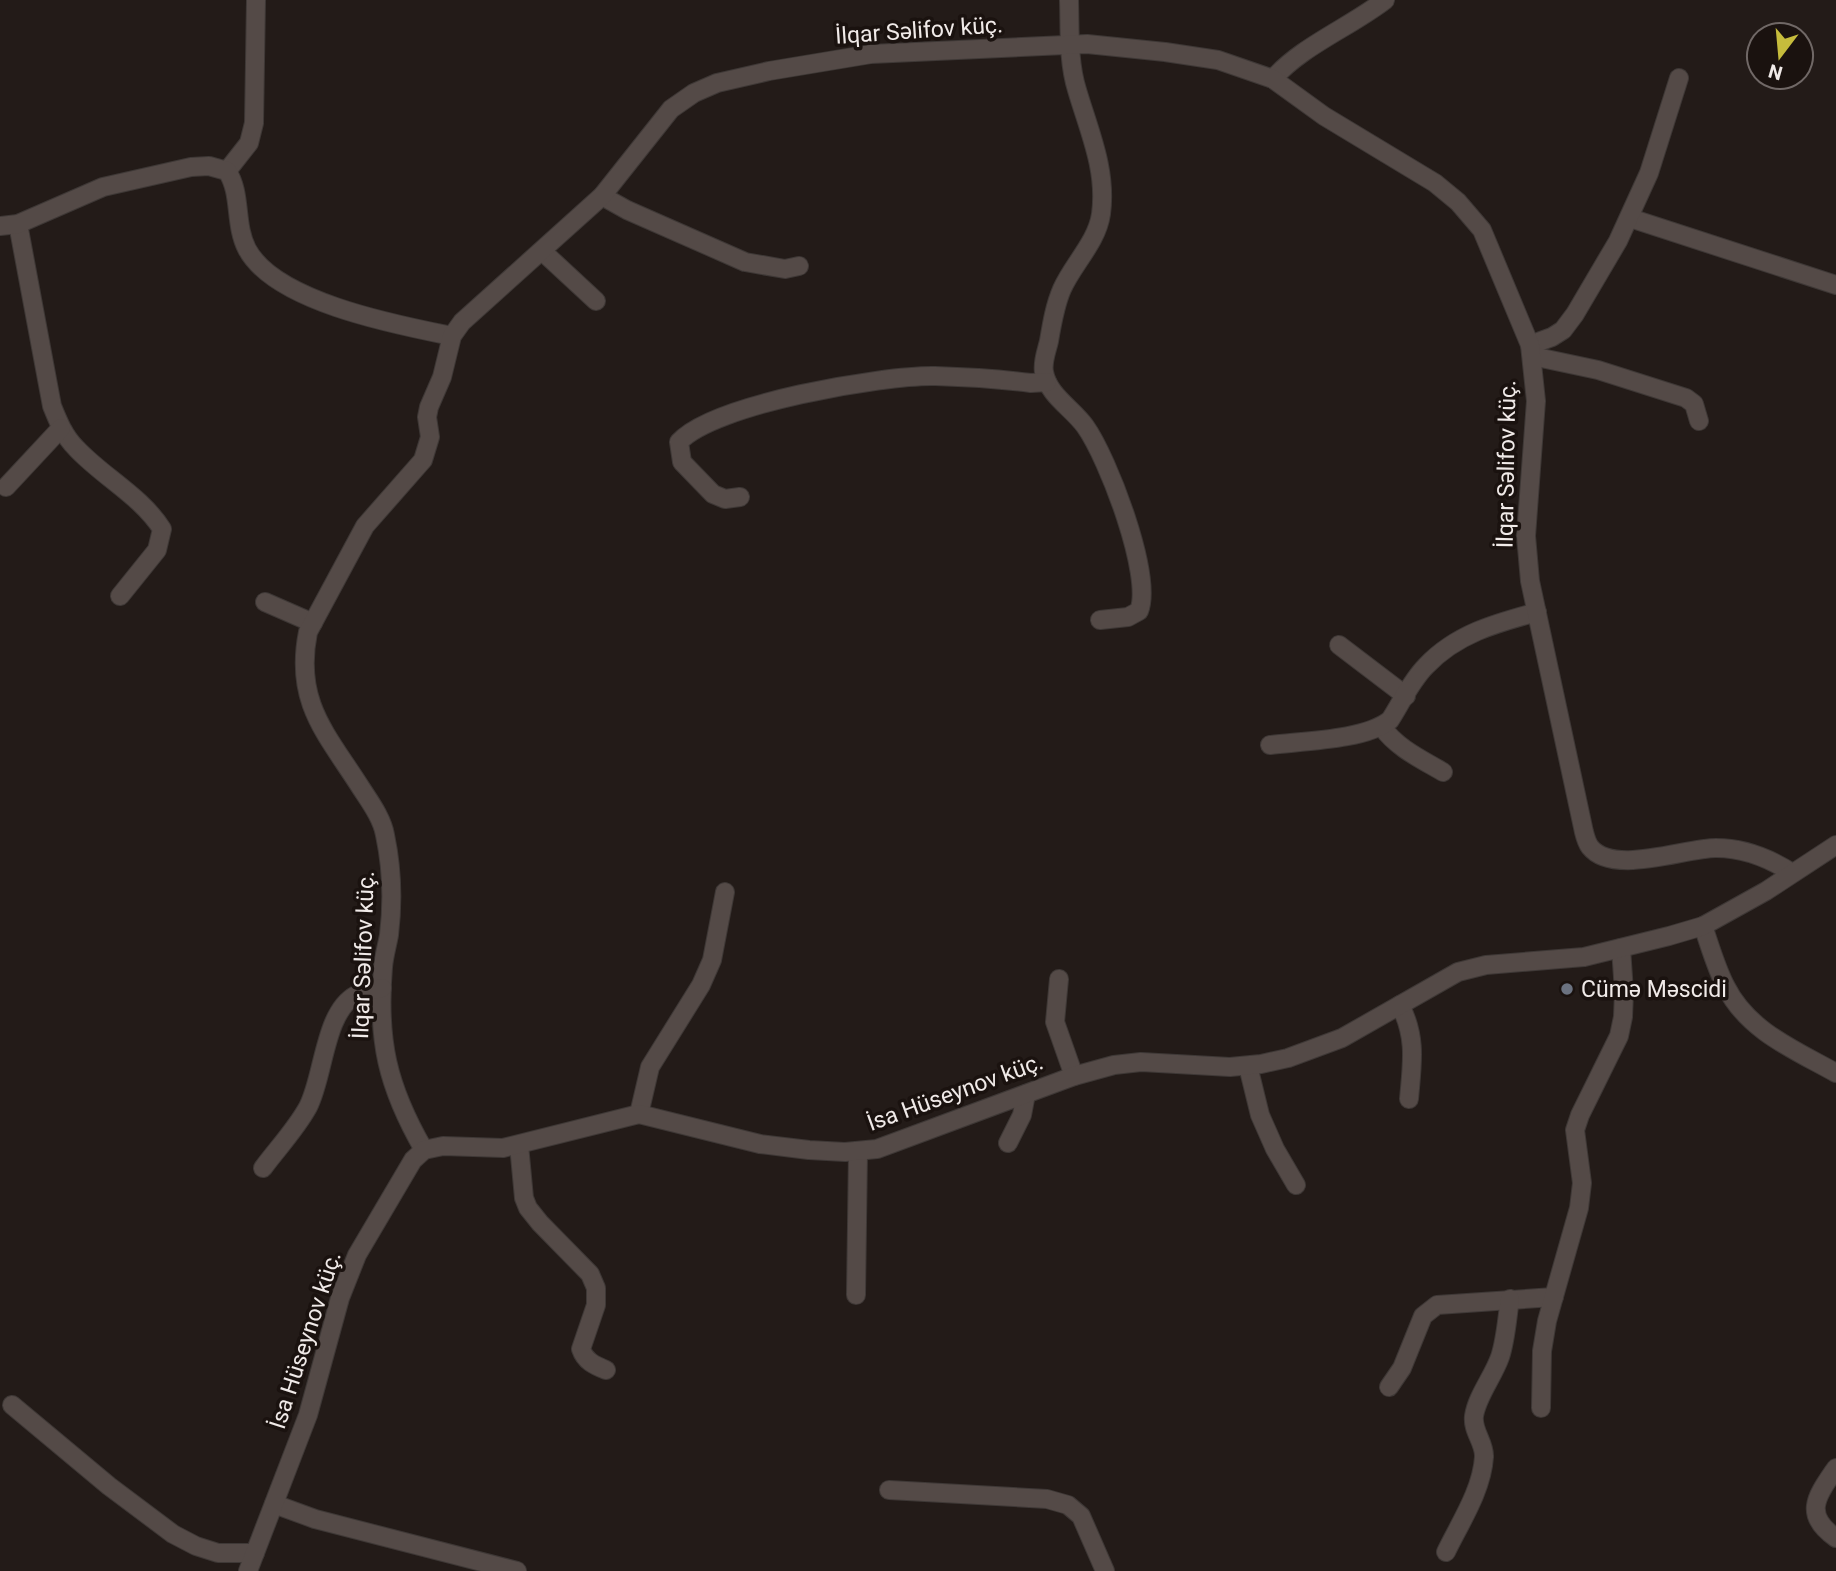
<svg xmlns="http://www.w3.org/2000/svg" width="1836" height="1571" viewBox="0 0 1836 1571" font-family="Roboto,sans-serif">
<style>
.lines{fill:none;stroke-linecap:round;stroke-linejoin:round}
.minor-casing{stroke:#3e3836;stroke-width:20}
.minor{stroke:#544a47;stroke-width:18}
.worship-dot{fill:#6b7280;stroke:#1a120f;stroke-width:2.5}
.labels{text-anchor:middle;stroke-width:7;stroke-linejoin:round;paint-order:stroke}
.street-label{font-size:23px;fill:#f0eae8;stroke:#1a120f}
.poi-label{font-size:23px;fill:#f0eae8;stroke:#1a120f;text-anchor:start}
</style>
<rect width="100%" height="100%" fill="#231b18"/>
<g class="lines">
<defs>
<g id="minor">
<path d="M 1069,0 C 1070,30 1068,61 1077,90 C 1089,131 1107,170 1101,214 C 1097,242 1073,264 1062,289 C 1055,305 1052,323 1049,341 C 1047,350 1042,362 1044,372 C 1048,395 1072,408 1085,426 C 1108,458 1153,576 1139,611 L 1128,617 L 1100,620"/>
<path d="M 1273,79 C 1300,47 1350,27 1385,0"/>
<path d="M 227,171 L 249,143 L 254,123 L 256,0"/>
<path d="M 602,196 L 627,210 L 745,262 L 785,269 L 799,266"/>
<path d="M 1630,218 L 1836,285"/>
<path d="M 18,224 L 52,406 C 58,421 64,436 76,448 C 103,477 141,496 162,529 L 157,550 L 120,596"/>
<path d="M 0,226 L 18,224 L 103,187 L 191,167 L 209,166 L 227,171 C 242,194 234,224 247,249 C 275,302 397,325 452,336"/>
<path d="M 542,251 L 596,301"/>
<path d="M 1530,345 L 1552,337 L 1563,330 L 1575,314 L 1618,241 L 1649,173 L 1679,78"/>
<path d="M 1532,356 L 1598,370 L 1686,398 L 1694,404 L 1699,421"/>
<path d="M 6,487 L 61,428"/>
<path d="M 740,497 L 725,499 L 713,494 L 682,462 L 679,442 C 713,404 883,375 935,376 C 967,377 1000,379 1031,383 L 1047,382"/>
<path d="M 265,602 L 313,623"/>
<path d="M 1339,645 L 1406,696"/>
<path d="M 1382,727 C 1397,748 1421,759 1443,772"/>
<path d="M 1270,745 C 1302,741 1366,740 1390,720 C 1401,703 1411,681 1426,666 C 1456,634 1496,623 1537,612"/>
<path d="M 1703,926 C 1710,946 1716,968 1726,987 C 1748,1031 1795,1050 1836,1073"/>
<path d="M 1059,979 L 1055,1022 L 1074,1076"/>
<path d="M 1400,1005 C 1417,1038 1412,1064 1409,1099"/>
<path d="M 1248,1066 L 1260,1115 L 1275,1149 L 1296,1185"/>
<path d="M 639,1114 L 650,1067 L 701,985 L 712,960 L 725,892"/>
<path d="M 1008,1143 L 1022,1115 L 1026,1094"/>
<path d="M 519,1145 L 524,1198 L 528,1208 L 540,1223 L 590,1274 L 596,1288 L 596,1305 L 581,1349 C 585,1361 594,1365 606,1370"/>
<path d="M 424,1150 C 387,1086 377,1040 383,967 C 384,956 387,946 389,935 C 393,902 392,868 385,835 C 382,818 370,802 361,788 C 326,733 294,702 308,632 L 365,526 L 423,460 L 430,437 L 427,417 L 429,407 L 442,377 L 452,336 L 462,322 L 602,196 L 671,109 L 694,93 L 717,83 L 769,71 L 871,54 L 1087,44 L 1165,52 L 1218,60 L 1273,79 L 1324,116 L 1435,183 L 1458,202 L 1482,230 L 1530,345 L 1536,401 L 1526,536 L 1530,581 L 1584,832 C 1585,836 1587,843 1590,847 C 1613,876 1685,848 1716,848 C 1745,848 1769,858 1792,873"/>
<path d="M 263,1168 C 277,1149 296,1129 308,1107 C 324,1077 324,1012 356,995 C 363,992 374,990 382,988"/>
<path d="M 856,1295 L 858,1152"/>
<path d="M 1389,1387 L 1402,1368 L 1423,1316 L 1437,1305 L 1554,1297"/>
<path d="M 12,1405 L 109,1486 L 173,1534 L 196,1546 L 218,1553 L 255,1553"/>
<path d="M 1541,1408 L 1542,1351 L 1547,1321 L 1579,1208 L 1582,1183 L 1575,1130 L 1580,1115 L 1619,1036 L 1623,1017 L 1624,992 L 1621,948"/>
<path d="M 1836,1468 C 1817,1496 1802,1514 1836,1538"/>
<path d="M 889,1490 L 1047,1499 L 1068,1505 L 1081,1516 L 1105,1571"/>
<path d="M 274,1504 L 315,1519 L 517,1571"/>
<path d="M 1446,1552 C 1460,1523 1482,1490 1484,1457 C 1485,1443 1472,1431 1474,1416 C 1477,1396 1493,1377 1500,1357 C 1506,1339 1507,1318 1510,1299"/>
<path d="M 248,1571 L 308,1415 L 340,1298 L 357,1255 L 413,1160 L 424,1150 L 443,1146 L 503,1148 L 639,1114 L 760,1144 L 809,1150 L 845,1152 L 877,1149 L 1074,1076 L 1114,1065 L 1141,1062 L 1230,1067 L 1261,1064 L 1288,1058 L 1342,1038 L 1458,972 L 1486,965 L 1584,957 L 1669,936 L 1703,926 L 1766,891 L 1836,845"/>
</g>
</defs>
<use href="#minor" class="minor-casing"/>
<use href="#minor" class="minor"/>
</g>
<circle class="worship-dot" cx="1567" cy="989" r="7"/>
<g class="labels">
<g class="street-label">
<text transform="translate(919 30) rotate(-4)" y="8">İlqar Səlifov küç.</text>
<text transform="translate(1506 464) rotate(-89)" y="8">İlqar Səlifov küç.</text>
<text transform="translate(363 955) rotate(-88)" y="8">İlqar Səlifov küç.</text>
<text transform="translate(955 1092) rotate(-20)" y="8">İsa Hüseynov küç.</text>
<text transform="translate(305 1340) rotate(-72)" y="8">İsa Hüseynov küç.</text>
</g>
<g class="poi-label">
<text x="1581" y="997">Cümə Məscidi</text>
</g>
</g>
<g transform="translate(1780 56) rotate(196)"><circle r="33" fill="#1a120f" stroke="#706866" stroke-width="2"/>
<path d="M0-5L12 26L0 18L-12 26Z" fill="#c6bc3c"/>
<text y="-10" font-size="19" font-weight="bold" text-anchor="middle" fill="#f0eae8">N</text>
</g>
</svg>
